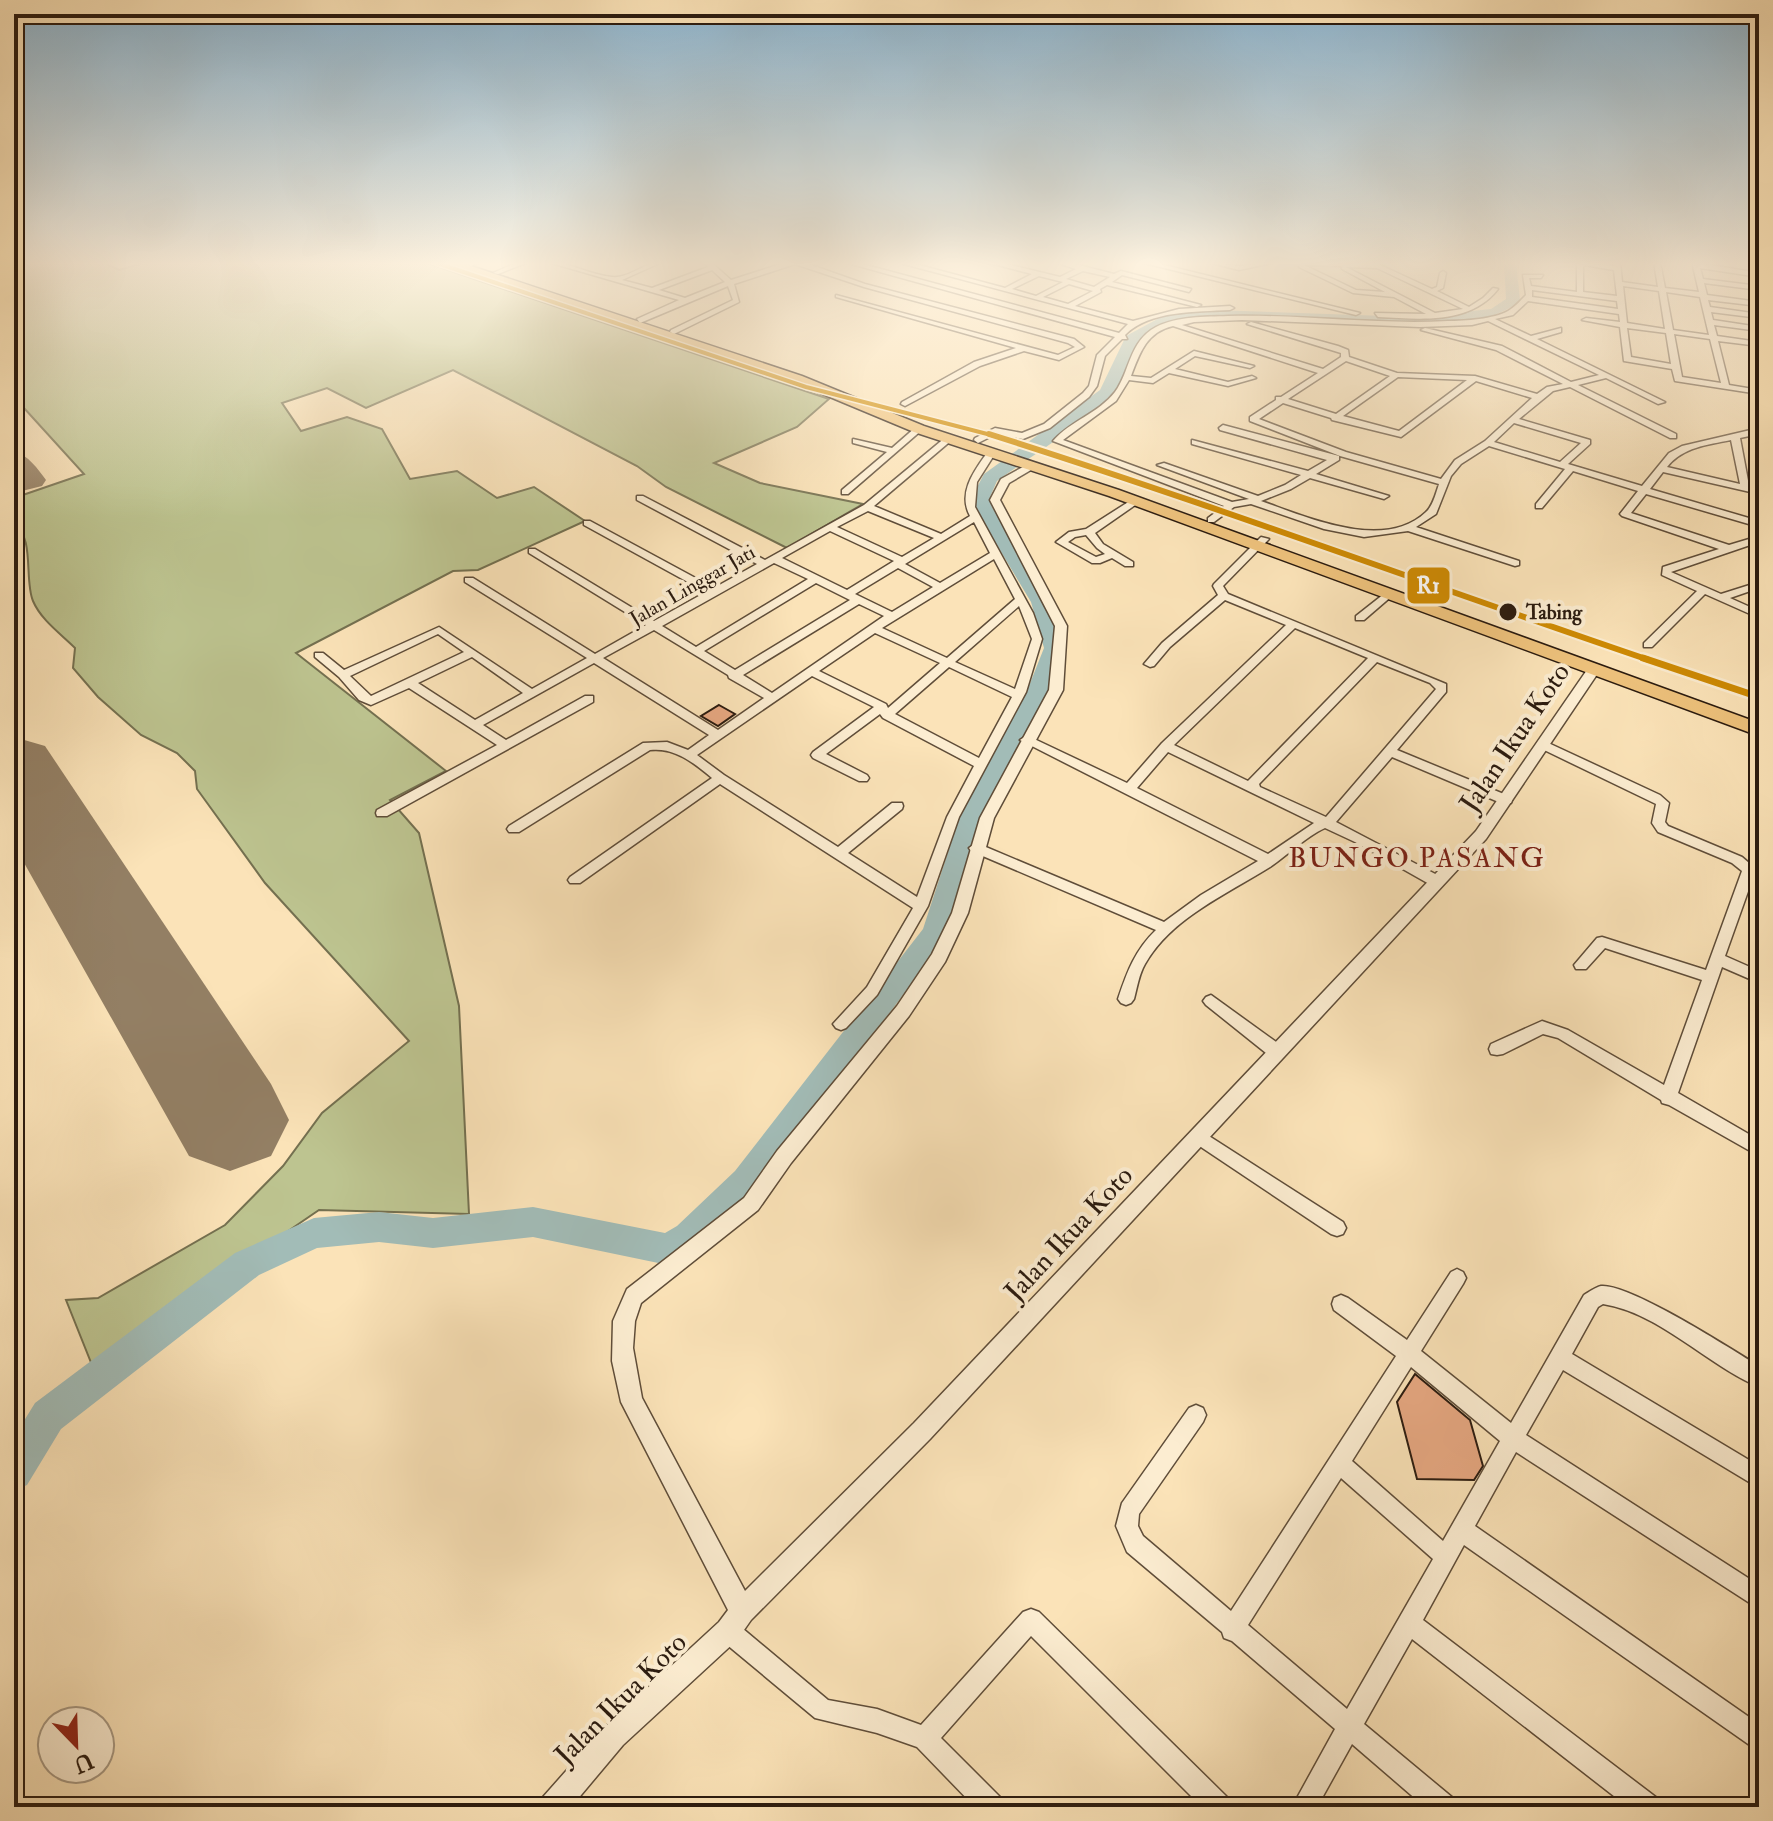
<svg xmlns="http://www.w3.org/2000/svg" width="1773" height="1821" viewBox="0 0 1773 1821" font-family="'IM FELL Double Pica',serif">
<rect width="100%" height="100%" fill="#fbe3b8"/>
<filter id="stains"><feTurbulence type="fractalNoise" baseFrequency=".0025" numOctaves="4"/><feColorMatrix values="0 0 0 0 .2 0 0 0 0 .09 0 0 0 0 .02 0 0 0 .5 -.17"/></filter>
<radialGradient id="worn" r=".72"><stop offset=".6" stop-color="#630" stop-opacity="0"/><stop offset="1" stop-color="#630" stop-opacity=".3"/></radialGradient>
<path fill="#bdc490" stroke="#747050" stroke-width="2" d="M14 262H103L119 270 146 262H424L829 399 797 427 714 463 760 483 863 504 787 548 666 487 637 466 453 370 366 408 327 388 282 403 301 431 347 417 382 429 410 479 457 471 497 498 534 487 585 521 478 570 453 571 296 653 446 771 390 800 419 833 459 1006 469 1214 319 1210 92 1365 66 1300 98 1298 225 1225 283 1166 322 1113 409 1041 265 883 197 789 195 771 177 753 141 735 98 697 73 668 75 648C61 634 41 620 33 601 24 580 35 538 14 523V498L84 474 14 397Z"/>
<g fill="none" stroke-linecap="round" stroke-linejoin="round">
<path fill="#a2bcb7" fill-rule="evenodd" d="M1504 262H1516L1520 300C1469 352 1250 303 1173 322 1122 335 1136 370 1109 397 1077 429 1034 454 997 481L990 497 992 507 1051 602 1064 648 1049 691 987 806 944 940 757 1191 701 1248 668 1265 533 1237 433 1248 379 1242 317 1248 259 1275 61 1429 27 1485 14 1491V1437L35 1403 235 1253 314 1218 379 1212 433 1218 533 1207 665 1233 677 1226 735 1171 923 929 963 806 1027 691 1044 648 1031 602 974 507 972 497 984 474 1100 390 1126 336 1163 316 1213 310 1414 317 1491 309 1506 299Z"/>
<path fill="#937f64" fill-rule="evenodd" d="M14 451C28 455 38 469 46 480L42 486 14 493Z"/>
<path fill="#937f64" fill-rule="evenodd" d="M14 737 45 746 271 1084 289 1120 271 1156 230 1171 189 1156 14 845Z"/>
</g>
<g fill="#e7a882" stroke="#2b1b0f" stroke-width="2">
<path d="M719 705 735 714 718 726 701 716Z"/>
<path d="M1415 1374 1470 1420 1483 1466 1474 1480 1417 1479 1397 1402Z"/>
</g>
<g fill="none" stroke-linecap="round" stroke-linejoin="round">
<defs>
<g id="minor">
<path d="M470 262H481L471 266 468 264Z"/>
<path d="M518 262H528L498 274 493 273Z"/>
<path d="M548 262C570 262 590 275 612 277 628 279 645 262 662 262L622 280 652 288 708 267 704 262H711L731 280 787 262H803L865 284 1074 339 1084 347 1059 360 1024 351 980 366 905 406 901 404 902 402 974 362 1016 348 836 297V295L1058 355 1075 347 1068 343 864 287 795 264 734 284 739 302 674 334 670 332 671 330 733 300 728 286 640 323 637 319 679 300ZM712 270 725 282 685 298 659 290Z"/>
<path d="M844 262H855L1119 333 1128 324 904 264 908 262 1005 288 1032 274 986 262H998L1060 277 1076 269 1055 262H1067L1114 274 1121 271 1191 289 1189 292 1122 275 1112 282 1201 305 1197 307 1107 285 1100 289 1101 292 1075 306 1133 321 1179 309 1230 306 1234 308 1230 310C1196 312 1150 310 1125 335L1127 339H1122L1105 356 1097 386 1089 397 1050 428 1023 439 996 434 978 443 974 440 975 438 995 428 1022 433 1044 424 1083 393 1089 386 1097 355 1115 337ZM1083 271 1110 277 1094 287 1066 279ZM1039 276 1063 282 1036 296 1012 289ZM1069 284 1093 291 1068 304 1043 297Z"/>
<path d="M1140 262H1152L1360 313 1356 315Z"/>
<path d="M1208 262 1239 266 1276 262 1239 270Z"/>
<path d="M1283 262 1378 264 1432 289 1437 287 1440 273 1443 271 1446 273 1443 288 1437 291 1469 307 1483 298 1493 288 1498 289C1470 325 1421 319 1378 317L1375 313 1426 314 1394 297 1353 293 1299 267V265ZM1304 265 1342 266V269L1385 292 1356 290ZM1346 267 1377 268 1463 309 1435 313Z"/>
<path d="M1570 262 1614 266V262H1620L1622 282 1658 287 1654 262H1660L1665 288 1699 292 1692 262 1759 273V277L1700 268 1703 279 1759 286V290L1704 283 1707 295 1759 302V306L1708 300 1710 307 1759 314V318L1711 312 1713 320 1759 327V331L1714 325 1717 336 1759 342V346L1718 341 1729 385 1759 390V394L1675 381 1672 369 1624 361 1620 327 1582 320 1586 318 1620 322 1619 314 1528 301 1513 315 1495 319 1531 336 1561 328V332L1537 339 1665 402 1658 404 1606 378 1578 385 1676 434V438H1670L1570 387 1553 391 1519 419 1590 440V444L1568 464 1642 486 1669 453 1682 446 1759 428V434L1740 438 1749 486 1759 488V494L1663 472 1650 489 1759 521V527L1646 494 1631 513 1729 545 1759 536V542L1671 572 1721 594 1759 582V588L1730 598 1759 611V618L1705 594 1652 647H1644V643L1697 591 1662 575 1663 567 1719 549 1622 516 1620 514 1638 491 1573 471 1542 508H1536V504L1565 469 1489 446 1461 464 1451 476 1436 514 1416 527 1519 561V565L1515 566 1408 531 1364 537 1324 529 1251 504 1234 507 1214 522H1208V518L1224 506 1053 441C1070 421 1099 413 1115 392 1130 372 1129 341 1156 327 1177 316 1205 317 1228 316 1301 314 1375 325 1448 321 1465 321 1494 319 1508 311 1515 307 1521 300 1526 295L1523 275H1543L1541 278H1529L1531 286 1577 292V264ZM1583 265 1614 270 1617 296 1583 292ZM1623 286 1659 291 1665 329 1627 323ZM1532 290 1617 301 1618 309 1532 297ZM1666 292 1700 297 1709 335 1673 330ZM1242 320 1420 327 1472 325 1488 321 1599 375 1571 382 1502 346 1425 328 1421 330 1496 350 1563 384 1547 387 1537 394 1475 376 1397 373 1349 357 1348 350 1338 346 1251 322 1247 324 1341 353V357L1323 369 1182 325 1194 322ZM1173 326 1318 373 1281 397H1276V400L1250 417V421L1340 456 1439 484C1436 493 1433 506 1426 512 1384 552 1307 517 1261 501L1291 489 1310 478 1384 499 1389 496 1316 474 1339 460V456L1223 425 1219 428 1220 430 1327 460 1308 471 1192 440V444L1301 475 1285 485 1258 496 1164 463 1157 465 1249 499 1232 502 1063 440 1116 401 1129 380 1153 383 1169 373 1228 386 1256 378 1252 376 1228 382 1175 369 1195 356 1250 368 1254 366 1194 351 1151 378 1131 376C1140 352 1147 332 1173 326ZM1627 328 1666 333 1671 364 1631 357ZM1674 334 1710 339 1721 383 1682 377ZM1346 361 1390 376 1336 414 1288 399ZM1398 377 1467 380 1399 431 1343 416ZM1476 381 1532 398 1485 441 1455 460 1441 479 1346 452 1259 419 1283 403 1331 418 1332 420 1401 437ZM1514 423 1581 443 1560 462 1494 442ZM1731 440 1740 484 1667 467C1683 447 1707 445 1731 440Z"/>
<path d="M916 427 923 429 848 494H842V490L887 452 853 443V439L892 448Z"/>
<path d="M946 437 953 439 874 506 941 534 970 516C957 492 975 470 989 450H995L996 452 977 482 975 507 1033 613 1042 639 1026 692 959 817 928 906 877 995 846 1028 841 1030 836 1028 833 1024 867 987 913 908 720 784 580 883H570L568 880 570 877 712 778C694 763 675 747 650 750L519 832H509L507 829 509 826 643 743 667 742 688 750 709 735 594 663 483 725 506 740 585 696H593V702L387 816H377L376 813 377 810 497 745 409 688 371 705 359 700 339 677 315 657V653H323L344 670 439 627 532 689 587 658 465 582V578H473L595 654 646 625 529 553V549H535L654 621 706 592 584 525V521H590L714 588 757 564 637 500V496H643L765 560 864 505ZM868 511 934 538 902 557 837 527ZM974 522 990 553 940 583 905 564ZM830 531 894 561 847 590 782 558ZM994 559 1015 599 947 658 882 628ZM774 563 808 579 696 647 662 626ZM898 568 933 587 892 612 855 594ZM816 583 850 600 735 670 704 651ZM859 604 884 616 772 693 743 675ZM1019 606 1032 639 1015 689 955 662ZM654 630 728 675 729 678 764 698 718 730 603 658ZM875 633 940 663 888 708 886 704 819 671ZM438 634 464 652 371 696 350 676ZM472 657 523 693 475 720 418 683ZM949 667 1012 697 979 758 895 714ZM812 676 874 707 813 752 811 755 813 758 859 781H867L869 778 867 775 826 754 880 714 883 718 974 766 947 817 917 897 848 853 902 809 903 806 902 803H892L838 847 724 775 697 755Z"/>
<path d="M1133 499 1141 501 1095 533 1103 544 1133 562V566H1125L1112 558 1100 563H1092L1056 542 1069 532 1086 529ZM1086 535 1097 548 1105 554 1096 557 1068 542 1075 537Z"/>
<path d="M1261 537 1269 539 1223 586 1228 594 1446 684V692L1397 750 1511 797 1512 800 1511 803H1501L1392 757 1336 822 1441 877 1443 881 1441 885H1431L1355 842 1325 828C1305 837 1288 855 1270 867 1227 894 1171 918 1145 964 1139 974 1137 988 1134 999L1131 1003 1126 1005 1121 1003 1118 999C1127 972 1135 950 1156 930L971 851 969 848 976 843 981 845 1164 922 1201 895 1258 861 1020 740 1026 736 1030 737 1127 783 1162 743 1286 625 1225 600 1170 647 1154 666 1150 667 1144 664 1162 643 1218 595 1213 586 1214 584ZM1295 628 1368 658 1248 781 1174 745ZM1377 662 1430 683 1436 689 1326 817 1260 787 1259 784ZM1168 752 1314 823 1268 854 1137 788Z"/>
<path d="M1389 590 1394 593 1393 595 1364 620H1356V616Z"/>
<path d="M1544 741 1660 795 1669 803 1665 822 1668 826 1742 857 1756 869 1725 956 1759 971V983L1722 967 1678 1093 1759 1140V1156L1669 1105 1662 1103 1661 1100 1558 1038 1543 1034 1503 1054 1497 1055 1491 1054 1489 1049 1491 1044 1542 1021 1568 1030 1664 1085 1702 980 1605 948 1586 969H1576L1574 965 1597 938 1602 937 1706 970 1742 871 1732 863 1658 832 1652 823 1656 804 1540 748 1538 745 1540 742Z"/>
<path d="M1211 995 1283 1047 1285 1052 1283 1057 1277 1058 1271 1057 1206 1005 1203 1001 1206 997Z"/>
<path d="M1198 1129 1343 1222 1346 1228 1343 1234 1337 1236 1331 1234 1192 1141 1190 1136 1192 1131Z"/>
<path d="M1457 1269 1463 1272 1466 1278 1463 1284 1421 1351 1511 1423 1584 1295C1589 1292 1596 1287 1601 1286 1629 1283 1731 1349 1759 1366V1387C1707 1365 1660 1313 1603 1304L1598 1307 1572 1354 1759 1466V1488L1563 1370 1526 1435 1759 1585V1609L1516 1452 1475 1526 1759 1724V1750L1751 1746 1464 1545 1423 1620 1657 1798 1660 1807H1628L1412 1639 1364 1724 1453 1798 1456 1807H1425L1352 1744 1317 1807H1292L1335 1729 1232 1641 1224 1638 1222 1632 1127 1552 1116 1526 1122 1503 1189 1408 1196 1405 1203 1408 1206 1415 1203 1422 1139 1514 1138 1526 1143 1536 1231 1611 1396 1356 1334 1310 1332 1304 1334 1298 1341 1295 1348 1298 1407 1340 1451 1272ZM1411 1367 1500 1441 1443 1541 1352 1461ZM1341 1478 1433 1559 1347 1709 1248 1625Z"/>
<path d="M1031 1609 1039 1612 1228 1798 1231 1807H1202L1031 1636 941 1738 1001 1798 1004 1807H975L917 1747 877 1733 815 1718 720 1639 717 1631 720 1623 728 1620 736 1623 828 1700 877 1709 921 1725 1023 1612Z"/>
</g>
<path id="tertiary" d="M1032 462 1037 465 1036 467 1009 483 1000 500 1067 626 1063 690 994 818 968 913 945 962 909 1016 791 1163 758 1210 641 1303 635 1321 633 1348 642 1398 745 1591 914 1423 1476 831 1589 667H1599L1600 670 1486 839 930 1439 751 1620 737 1640 623 1745 571 1807H539L543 1797 605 1727 719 1622 728 1610 621 1402 612 1361 613 1321 627 1289 744 1198 777 1151 897 1006 932 954 952 913 980 818 1049 690 1055 626 990 500 1001 479Z"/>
<path id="trunk" d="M443 262H459L802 376 924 426 1119 490 1759 723V736L1109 496 914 432 794 382Z"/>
</defs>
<use href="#minor" stroke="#5f4d39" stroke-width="3"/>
<use href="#tertiary" stroke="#5f4d39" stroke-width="3"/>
<use href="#trunk" stroke="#2b1b0f" stroke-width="3"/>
<use href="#minor" fill="#fcedd1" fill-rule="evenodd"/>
<use href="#tertiary" fill="#fcedd1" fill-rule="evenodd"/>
<use href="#trunk" fill="#eec27c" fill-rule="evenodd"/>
<defs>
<path id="rail-1-far2" d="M434 262 806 387 995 436"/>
<path id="rail-1-far1" d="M989 434C1211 504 1428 585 1649 660"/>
<path id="rail-1" d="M1643 658 1759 697"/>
</defs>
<use href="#rail-1-far2" stroke="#fcedd1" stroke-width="7"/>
<use href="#rail-1-far1" stroke="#fcedd1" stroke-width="10"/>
<use href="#rail-1" stroke="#fcedd1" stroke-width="12"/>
<use href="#rail-1-far2" stroke="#ce8a03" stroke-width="4"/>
<use href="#rail-1-far1" stroke="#ce8a03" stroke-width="6"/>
<use href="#rail-1" stroke="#ce8a03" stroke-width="7"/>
</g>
<linearGradient id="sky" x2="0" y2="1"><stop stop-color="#8cb7d4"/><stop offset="0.51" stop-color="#fdf2df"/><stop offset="1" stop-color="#fdf2df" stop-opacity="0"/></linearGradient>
<rect width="1773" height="517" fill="url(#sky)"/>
<circle fill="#2b1b0f" stroke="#fcedd1" stroke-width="3" cx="1508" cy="612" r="10"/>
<g text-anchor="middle" stroke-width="8" stroke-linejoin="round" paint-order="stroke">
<g font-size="20" fill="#2b1b0f" stroke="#fcedd1">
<text transform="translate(692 585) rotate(-30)" y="7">Jalan Linggar Jati</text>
</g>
<g font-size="20" font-weight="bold" fill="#2b1b0f" stroke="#fcedd1" text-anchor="start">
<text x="1526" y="619">Tabing</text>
</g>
<g font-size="28" fill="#2b1b0f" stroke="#fcedd1">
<text transform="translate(1514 737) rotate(-56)" y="10">Jalan Ikua Koto</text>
<text transform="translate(1068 1233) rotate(-47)" y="10">Jalan Ikua Koto</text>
<text transform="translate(620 1698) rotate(-45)" y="10">Jalan Ikua Koto</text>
</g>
<g font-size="28" letter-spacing="2" fill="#7a1f14" stroke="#fcedd1">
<text x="1417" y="867">BUNGO PASANG</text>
</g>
</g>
<rect stroke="#fcedd1" stroke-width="3" x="1406" y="566" width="45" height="39" rx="8" fill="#ce8a03"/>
<g font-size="22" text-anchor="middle" font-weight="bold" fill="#fff">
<text x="1428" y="593">R1</text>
</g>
<rect width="1773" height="1821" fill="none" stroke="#fbe3b8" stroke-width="48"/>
<rect x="16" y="16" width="1741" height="1789" fill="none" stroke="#2b1b0f" stroke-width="4"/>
<rect x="24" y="24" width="1725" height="1773" fill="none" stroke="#2b1b0f" stroke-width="2"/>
<g transform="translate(76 1745) rotate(157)"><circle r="38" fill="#fcedd1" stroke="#a89983" stroke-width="2"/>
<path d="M0-6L14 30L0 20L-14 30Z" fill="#8f2418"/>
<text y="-12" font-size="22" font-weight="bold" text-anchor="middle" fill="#2b1b0f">U</text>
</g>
<rect width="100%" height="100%" filter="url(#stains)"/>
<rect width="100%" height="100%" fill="url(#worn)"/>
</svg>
